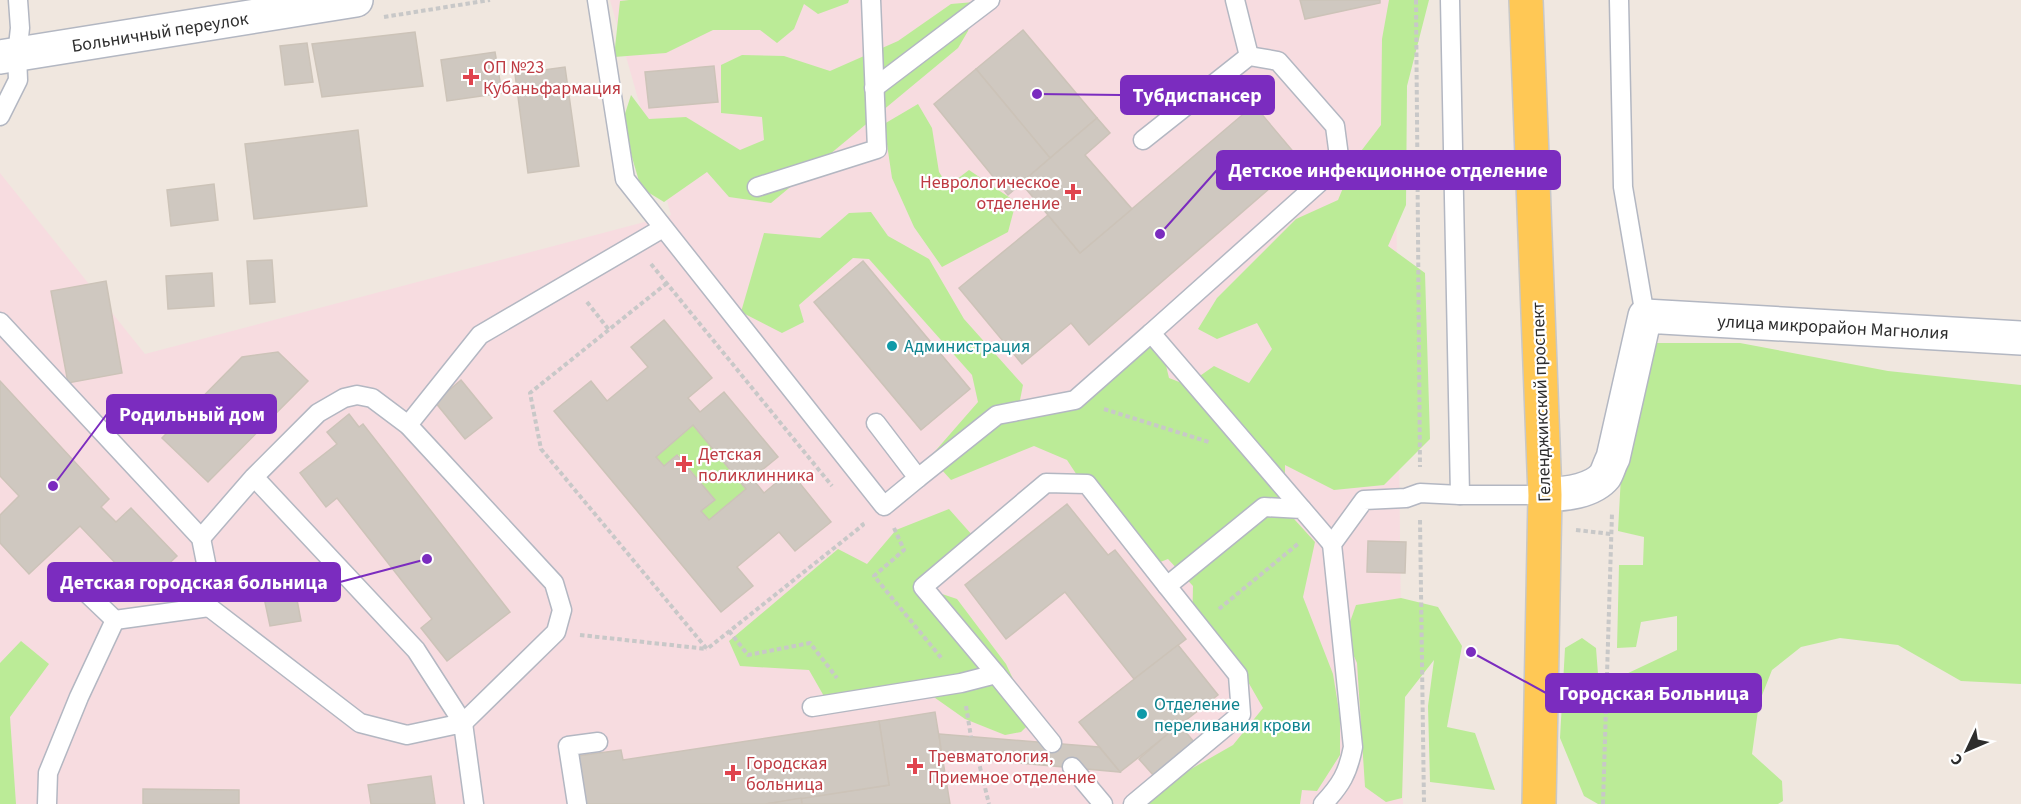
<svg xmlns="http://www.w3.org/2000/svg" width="2021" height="804" viewBox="0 0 2021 804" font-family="'Source Sans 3',sans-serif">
<rect width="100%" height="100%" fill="#f0e7df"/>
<path fill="#f7dce0" d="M610 0H1394L1403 804H0V173L145 354 671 215Z"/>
<g fill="#bbeb97">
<path d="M629 0H849L848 3 818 14 804 4 794 29 777 43 760 30H713L666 53 614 57 620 1Z"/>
<path d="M1389 0H1429L1407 86 1406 205 1388 246 1425 273 1430 439 1384 485 1334 490 1285 465V509L1315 542 1303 597 1333 674 1340 717V755L1317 791 1302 790 1300 804H1139L1191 769 1233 745 1263 708 1243 673 1192 631 1193 586 1168 559 1145 568 1122 545 1130 526 1100 510 1067 460 1034 446 951 480 930 457 978 402 972 375 869 259 853 258 799 305 804 322 782 333 741 312 764 233 820 238 849 213 871 212 888 236 929 259 964 319 1023 385 1017 415 1056 408 1155 342 1164 357 1169 378 1187 385 1214 366 1249 383 1272 349 1257 323 1217 339 1198 329 1217 298 1296 219 1338 200 1355 159 1381 125 1382 39Z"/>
<path d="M974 2 968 31 958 48 771 203 729 197 707 172 664 202 641 188 622 123 631 95 649 119 686 117 740 150 764 140 762 117 721 113V65L742 55 784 56 830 71 898 41 951 4Z"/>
<path d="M918 104 932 128 939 172 948 186 969 170 1016 202 1008 232 942 267 914 227 892 178 884 124Z"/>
<path d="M1646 343H1740L1888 371 2021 385V684L1961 681 1898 645 1840 638 1801 647 1772 670 1759 703 1752 754 1782 781 1783 801 1778 804H1598L1584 796 1560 738 1565 648 1582 638 1596 648 1598 674 1624 675 1677 650V616L1641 622 1636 647 1617 648 1619 565H1643L1644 537 1618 531 1621 476Z"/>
<path d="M693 425 746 489 709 520 701 511 714 499 678 455 664 466 656 457Z"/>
<path d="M949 509 973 536 930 590 957 599 1006 664 1023 700 1030 723 1021 732 1005 735 965 719 921 688 829 705 809 670 740 666 729 641 838 549 867 564 896 530Z"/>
<path d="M1401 598 1438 607 1462 646 1447 727 1475 733 1495 790 1430 782 1428 706 1434 660 1405 697 1402 798 1386 802 1365 787 1357 663 1345 636 1356 605Z"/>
<path d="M21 641 49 664 10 717 16 804H0V663Z"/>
</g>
<g fill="#cfc8c0" stroke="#ccc3b8" stroke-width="1.5" fill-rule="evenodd">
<path d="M1300 0H1380V3L1305 19Z"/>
<path d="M1023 30 1097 118 1050 158 976 69Z"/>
<path d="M415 32 423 86 322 97 312 44Z"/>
<path d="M307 43 313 82 285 85 280 46Z"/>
<path d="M495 52 502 93 447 101 441 60Z"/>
<path d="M714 66 718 102 649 108 645 72Z"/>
<path d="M565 67 579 166 528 173 515 74Z"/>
<path d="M976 69 1050 158 1008 195 934 104Z"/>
<path d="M1254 105 1301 161 1089 345 1071 323 1022 364 959 288 1048 215 1080 253Z"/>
<path d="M1097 118 1110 133 1085 155 1132 209 1080 253 1021 183Z"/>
<path d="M358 130 367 206 254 219 245 144Z"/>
<path d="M214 184 218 220 171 226 167 190Z"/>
<path d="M272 260 275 302 250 304 247 261Z"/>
<path d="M863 261 970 389 921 430 814 302Z"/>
<path d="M212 273 214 306 168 309 166 276Z"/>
<path d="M106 281 122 373 68 383 51 291Z"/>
<path d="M664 320 712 378 688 398 700 412 724 392 778 457 752 478 764 493 790 471 831 522 795 551 779 532 737 567 753 586 721 612 554 411 591 381 607 401 648 367 631 347ZM693 425 746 489 709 520 701 511 715 500 677 455 664 466 656 457Z"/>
<path d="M278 352 308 381 208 482 162 438 242 357Z"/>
<path d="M461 380 492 418 465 439 435 402Z"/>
<path d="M0 381 109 499 101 507 116 522 131 508 177 556 141 590 80 526 29 574 0 543V515L19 496 0 476Z"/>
<path d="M349 414 359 427 363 424 510 612 447 661 421 628 432 619 337 498 326 507 300 473 337 444 327 432Z"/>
<path d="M1067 504 1108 555 1115 550 1186 639 1134 679 1065 592 1006 639 965 585Z"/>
<path d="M1368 541 1406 542 1405 573 1367 572Z"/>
<path d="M291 568 301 621 270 626 259 574Z"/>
<path d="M1178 645 1218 695 1120 772 1079 722Z"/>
<path d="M935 712 950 804H802L801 798 889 785 879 721Z"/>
<path d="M879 721 889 785 766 804H584L577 756 621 750 623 760Z"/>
<path d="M1179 724 1194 742 1154 776 1139 759Z"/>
<path d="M939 734 1099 747 1120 772 942 756Z"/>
<path d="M431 776 435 804H371L368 785Z"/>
<path d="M143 789 239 790V804H143Z"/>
<path d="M801 798 802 804H766Z"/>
</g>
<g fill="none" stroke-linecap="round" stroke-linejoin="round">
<defs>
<g id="service">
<path d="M597 0 625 179 884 506 918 478 876 423"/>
<path d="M1235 0 1249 56"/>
<path d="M1450 0 1460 495"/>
<path d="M1619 0 1623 187 1645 316"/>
<path d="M874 88 990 0"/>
<path d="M0 116 18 80 17 55 20 28 18 0"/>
<path d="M1143 140 1249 56 1278 61 1335 126 1340 164 1151 333 1302 509"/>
<path d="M757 187 877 149 871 0"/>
<path d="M0 322 201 538 208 573 206 588 209 607 360 723 407 735 463 723 474 804"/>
<path d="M408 425 480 335 663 228"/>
<path d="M918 478 997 415 1075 400 1151 333"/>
<path d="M201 538 254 477 318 413 344 398 357 395 372 398 408 425 554 583 562 610 556 632 463 723 416 650 254 477"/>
<path d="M71 578 115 620 209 607"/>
<path d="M996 674 923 587 1046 483 1087 484 1167 586"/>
<path d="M812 707 961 683 996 674 1052 743"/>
<path d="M1072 767 1103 804"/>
<path d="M47 804 48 773 79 697 115 620"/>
<path d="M577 804 568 746 598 742"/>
<path d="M1133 804 1241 714 1238 675 1167 586 1264 507 1302 509 1332 544"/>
<path d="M1323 804C1341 785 1348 773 1353 747L1332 544 1364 500 1406 498 1420 493 1460 495H1545"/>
</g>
<g id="minor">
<path d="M0 57 356 0"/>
<path d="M1545 495C1564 494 1592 492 1605 476 1608 471 1610 463 1613 458L1645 316 2021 338"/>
</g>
<path id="primary" d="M1526 0 1545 495 1539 804"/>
</defs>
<use href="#service" stroke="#b3b7c2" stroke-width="21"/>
<use href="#minor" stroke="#b3b7c2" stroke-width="36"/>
<use href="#primary" stroke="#c8c8c8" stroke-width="36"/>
<g stroke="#c8c8c8" stroke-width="4" stroke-dasharray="4.5 3" stroke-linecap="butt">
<path d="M1416 0 1420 467"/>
<path d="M384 17 490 0"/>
<path d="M651 264 832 486"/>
<path d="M667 283 530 393 541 449 707 649 863 525 861 522"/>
<path d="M587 302 609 330"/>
<path d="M1104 409 1209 442"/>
<path d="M1420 520 1424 804"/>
<path d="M894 528 904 550 874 576 943 660"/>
<path d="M1576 530 1611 534"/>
<path d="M1219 609 1299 543"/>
<path d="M729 631 748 655 810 643 837 678"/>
<path d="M580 635 707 649"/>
<path d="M966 706 971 737"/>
<path d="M978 759 989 804"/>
<path d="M1603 804 1612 513"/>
</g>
<use href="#service" stroke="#fff" stroke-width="18"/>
<use href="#minor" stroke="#fff" stroke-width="33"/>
<use href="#primary" stroke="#ffc855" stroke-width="33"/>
</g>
<g fill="#e0444e" stroke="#fff" stroke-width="2">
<path d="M468 68h6v6h6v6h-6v6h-6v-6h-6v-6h6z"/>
<path d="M1070 183h6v6h6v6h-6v6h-6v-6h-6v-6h6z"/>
<path d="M681 455h6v6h6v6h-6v6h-6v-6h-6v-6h6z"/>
<path d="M912 757h6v6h6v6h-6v6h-6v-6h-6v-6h6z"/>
<path d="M730 764h6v6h6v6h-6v6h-6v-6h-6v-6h6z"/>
</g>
<g fill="#0f9aa8" stroke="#fff" stroke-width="2">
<circle cx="892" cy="346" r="6"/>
<circle cx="1142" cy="714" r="6"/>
</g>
<g text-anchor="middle" stroke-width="4.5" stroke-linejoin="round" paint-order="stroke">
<g font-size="18" fill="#2d2d2d" stroke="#fff">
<text transform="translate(160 32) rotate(-9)" y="6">Больничный переулок</text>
<text transform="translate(1833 327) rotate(3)" y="6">улица микрорайон Магнолия</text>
<text transform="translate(1541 402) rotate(-92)" y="6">Геленджикский проспект</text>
</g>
<g font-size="18" fill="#be3a42" stroke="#fff" text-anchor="start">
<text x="483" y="73">ОП №23<tspan x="483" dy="21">Кубаньфармация</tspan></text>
<text x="1060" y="188" text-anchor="end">Неврологическое<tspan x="1060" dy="21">отделение</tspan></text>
<text x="698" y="460">Детская<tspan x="698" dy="21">поликлинника</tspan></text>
<text x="928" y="762">Тревматология,<tspan x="928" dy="21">Приемное отделение</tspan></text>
<text x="746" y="769">Городская<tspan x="746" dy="21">больница</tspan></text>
</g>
<g font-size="18" fill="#0d838f" stroke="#fff" text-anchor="start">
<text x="904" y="352">Администрация</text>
<text x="1154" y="710">Отделение<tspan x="1154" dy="21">переливания крови</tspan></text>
</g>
</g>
<path fill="none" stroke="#7b2cbf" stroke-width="2" d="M1037 94L1121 95M1160 234L1217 170M53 486L107 414M427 559L340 582M1471 652L1546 693"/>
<g fill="#7b2cbf" stroke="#fff" stroke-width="2">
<circle cx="1037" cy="94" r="6"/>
<circle cx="1160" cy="234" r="6"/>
<circle cx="53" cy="486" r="6"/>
<circle cx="427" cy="559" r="6"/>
<circle cx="1471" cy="652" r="6"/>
</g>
<g fill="#7b2cbf" stroke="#7b2cbf" stroke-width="2">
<rect x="1121" y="76" width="153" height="38" rx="6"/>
<rect x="1217" y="151" width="343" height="38" rx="6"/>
<rect x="107" y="395" width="169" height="38" rx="6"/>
<rect x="48" y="563" width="292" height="38" rx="6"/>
<rect x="1546" y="674" width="215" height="38" rx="6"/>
</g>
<g font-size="20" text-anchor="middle" font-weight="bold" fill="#fff">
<text x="1197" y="102">Тубдиспансер</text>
<text x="1388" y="177">Детское инфекционное отделение</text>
<text x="192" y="421">Родильный дом</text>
<text x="194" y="589">Детская городская больница</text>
<text x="1654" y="700">Городская Больница</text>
</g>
<g transform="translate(1967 750) rotate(226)" stroke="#ffffff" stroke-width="4.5" paint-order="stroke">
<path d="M0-4.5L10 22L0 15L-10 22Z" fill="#2d2d2d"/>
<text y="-9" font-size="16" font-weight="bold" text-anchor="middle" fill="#2d2d2d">С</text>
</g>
</svg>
